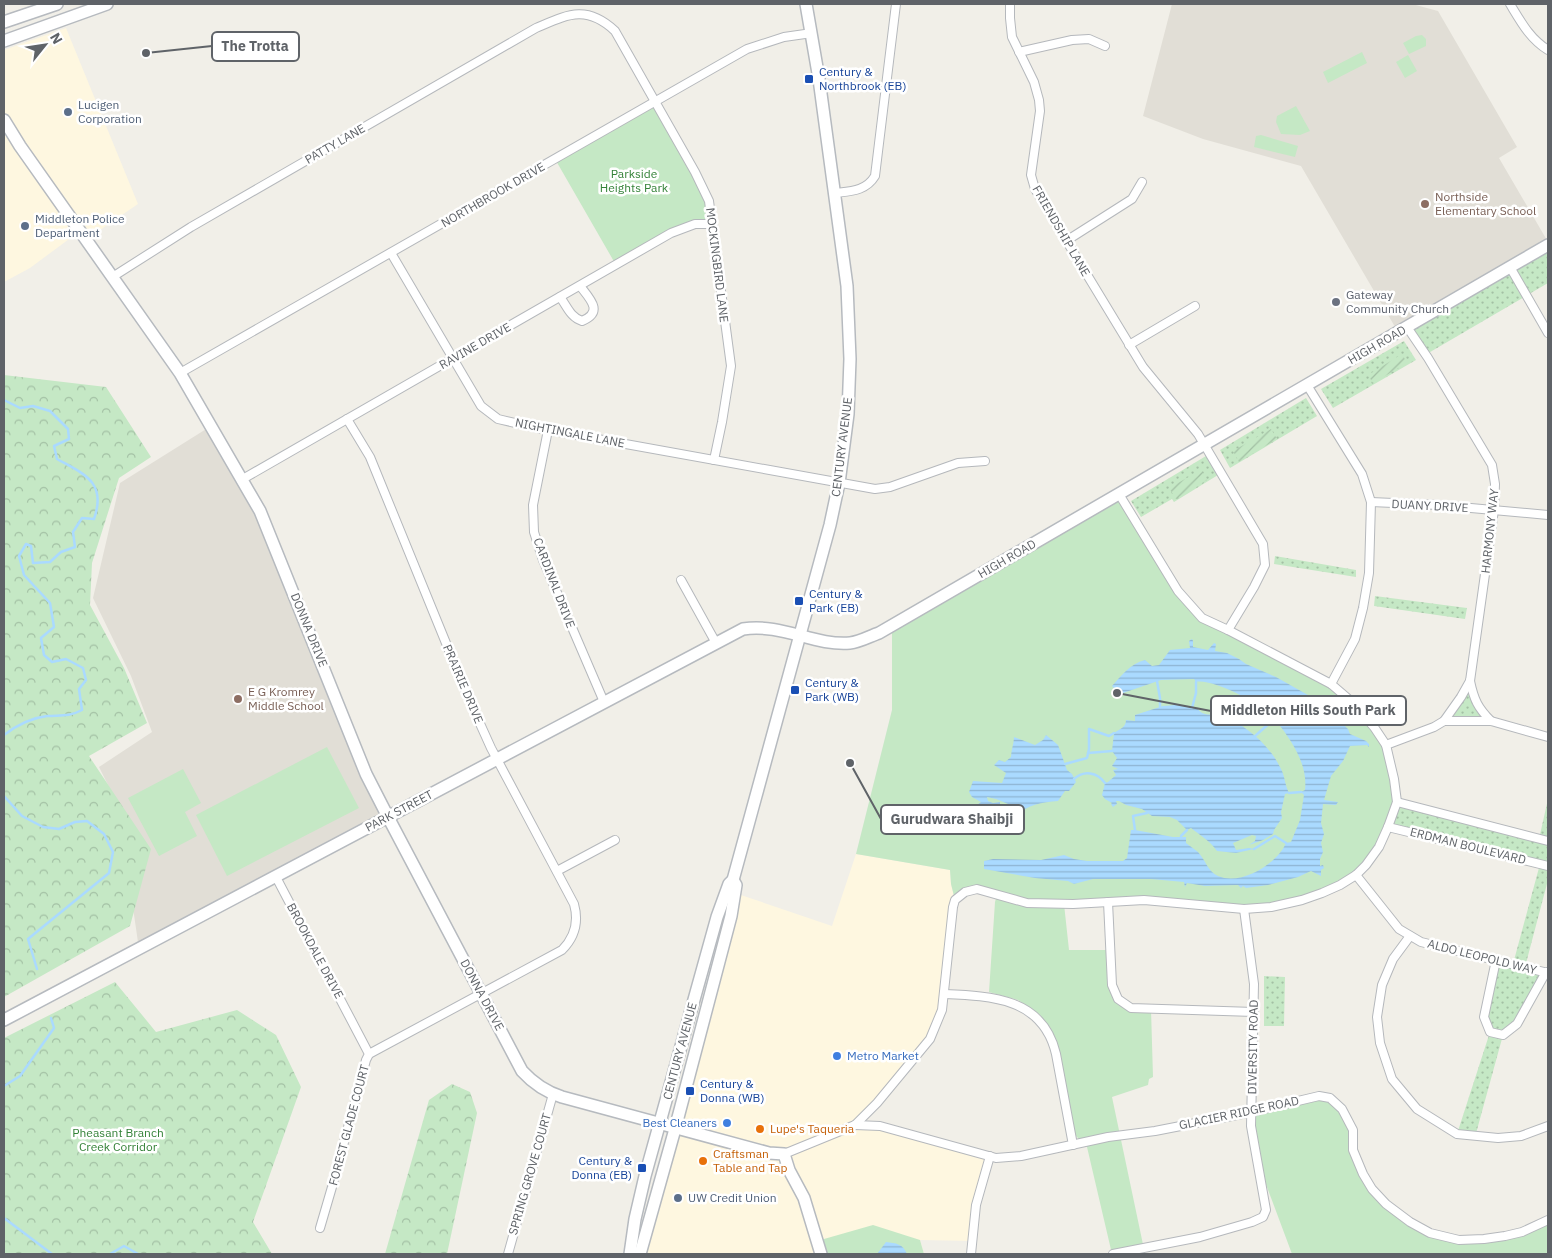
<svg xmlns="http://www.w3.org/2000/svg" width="1552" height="1258" viewBox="0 0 1552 1258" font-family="'IBM Plex Sans',sans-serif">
<defs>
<pattern id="grass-dots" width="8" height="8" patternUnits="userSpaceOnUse" patternTransform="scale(1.25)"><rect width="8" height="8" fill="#c5e8c5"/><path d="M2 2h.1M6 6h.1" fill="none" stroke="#a3c0a4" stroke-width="1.8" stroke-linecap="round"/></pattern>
<pattern id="forest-crowns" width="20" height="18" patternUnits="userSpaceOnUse" patternTransform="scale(1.25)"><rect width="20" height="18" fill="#c5e8c5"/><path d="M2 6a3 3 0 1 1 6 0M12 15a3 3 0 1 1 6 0" fill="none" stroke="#a3c0a4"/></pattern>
<pattern id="garden-furrows" width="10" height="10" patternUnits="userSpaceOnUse" patternTransform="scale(1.25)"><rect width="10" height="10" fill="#c5e8c5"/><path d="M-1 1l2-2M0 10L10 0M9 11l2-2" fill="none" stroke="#a3c0a4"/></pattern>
<pattern id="water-rules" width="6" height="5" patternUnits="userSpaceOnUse" patternTransform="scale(1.25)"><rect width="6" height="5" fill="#aadaff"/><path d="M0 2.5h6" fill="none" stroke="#8eb4d2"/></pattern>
</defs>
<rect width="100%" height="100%" fill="#f1efe8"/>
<g fill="#fef7e0">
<path d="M66 28 138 204 87 239 80 231 30 268 4 282V50Z"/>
<path d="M856 854 950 870 951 884 955 900 942 1010 935 1029 855 1124H866L990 1156 972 1241 920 1240 924 1254H640L735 893 832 926Z"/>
</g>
<g fill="#e1ded6">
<path d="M1172 4H1412L1438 11 1517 147 1499 158 1548 242 1398 332 1301 166 1203 139 1143 116Z"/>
<path d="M211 426 241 480 388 817 139 949 118 805 99 767 152 732 131 676 93 598 120 483Z"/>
</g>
<g fill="url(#grass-dots)">
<path d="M1548 245V283L1425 355 1407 327Z"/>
<path d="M1404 341 1416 360 1333 408 1321 389Z"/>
<path d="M1306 398 1317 416 1230 468 1220 450Z"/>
<path d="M1206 456 1218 475 1174 502 1172 499 1141 517 1131 501Z"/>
<path d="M1275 556 1356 570V577L1274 564Z"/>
<path d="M1375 596 1467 608 1465 619 1374 606Z"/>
<path d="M1470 681 1491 721H1444Z"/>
<path d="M1548 799V880L1525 967 1546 972 1517 1024 1503 1035 1475 1137 1457 1134 1490 1032 1484 1017 1496 960 1513 964 1540 864 1388 827 1397 802 1539 839Z"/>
<path d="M1264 976 1285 977 1284 1026H1264Z"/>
</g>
<g fill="url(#forest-crowns)">
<path d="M4 375 106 387 151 457 119 478 92 563 90 605 124 668 147 723 89 756 151 849 130 926 4 997Z"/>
<path d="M115 982 156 1032 237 1010 276 1035 301 1087 253 1222 272 1254H4V1038Z"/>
<path d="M452 1084 470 1092 477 1113 447 1254H385L429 1100Z"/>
</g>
<g fill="#c5e8c5">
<path d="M1422 35 1426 39V46L1409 54 1403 43 1416 36Z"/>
<path d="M1362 52 1367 63 1328 83 1323 72Z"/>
<path d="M1408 55 1417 71 1405 78 1396 62Z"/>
<path d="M654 102 708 197 713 224H695L616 265 555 159Z"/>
<path d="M1296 106 1310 131 1300 135 1281 134 1276 122 1277 116Z"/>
<path d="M1261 135 1298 146 1295 157 1254 147 1256 136Z"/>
<path d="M1119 494 1135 524 1202 618 1331 684 1386 745 1397 802 1388 827 1366 865 1340 885 1271 907 1144 900 1064 904 1069 950H1110L1118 999 1131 1008 1151 1009 1153 1077 1149 1079 1148 1085 1112 1097 1145 1254H1112L1087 1147 1075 1135 1057 1046 1050 1027 1039 1014 1018 1000 989 992 995 902 997 895 977 889 955 900 951 884 950 870 856 854 892 710V626Z"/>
<path d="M327 747 359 808 227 876 196 815Z"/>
<path d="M183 769 201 803 185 812 197 836 159 856 128 798Z"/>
<path d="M1330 1098 1347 1117 1353 1150 1372 1189 1410 1222 1459 1240 1505 1236 1548 1220V1254H1292L1258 1163 1252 1112Z"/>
<path d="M873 1225 920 1240 924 1254H821L817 1241Z"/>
</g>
<g fill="url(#garden-furrows)">
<path d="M1402 354 1407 363 1373 383 1368 375Z"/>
<path d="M1271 429 1277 439 1239 462 1233 451Z"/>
<path d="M1201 470 1207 480 1176 499 1169 488Z"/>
</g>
<g fill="url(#water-rules)">
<path d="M1192 639 1193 641V647L1208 650 1214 643 1216 644 1215 651 1227 653 1239 659 1246 664 1276 677 1315 699 1316 703 1319 701 1348 729 1350 734 1366 741 1369 744V747L1367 745 1350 746 1343 761 1331 776 1324 800 1338 802 1336 805 1323 804 1321 823 1324 834 1321 843 1323 852 1320 859V866L1323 865 1324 868 1321 870V876L1311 871 1298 877 1268 885 1246 888 1243 886 1241 888 1238 885 1205 886 1187 883 1185 887 1184 882 1151 879H1093L1074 884 1068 881 1035 878 984 869V861L993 859 1041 860 1064 855 1074 859 1087 861H1123L1127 858 1131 830H1135L1173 837H1186V843C1190 846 1194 849 1198 852 1205 859 1208 872 1218 876 1241 886 1277 864 1286 843L1291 842 1300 820 1304 795 1301 792 1305 790C1308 765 1292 741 1277 722L1272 721C1271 719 1270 716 1268 714 1259 702 1210 678 1196 682L1194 679 1161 680 1120 694 1112 686C1121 676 1130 664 1145 660L1152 666 1159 665 1170 650 1190 648 1189 641Z"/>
<path d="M1176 705 1198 709C1202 716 1212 715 1219 713 1246 726 1269 743 1282 771 1285 778 1285 785 1289 793L1285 794 1281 812 1282 818 1274 830 1273 834 1263 840 1249 845 1255 841 1256 836 1252 835 1233 843 1236 850 1249 848 1254 849 1236 853 1217 851C1211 842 1200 835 1191 828L1187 830 1177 820 1170 817 1152 816 1142 809 1126 805 1119 801H1116L1117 804 1113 807 1111 804 1112 803 1105 799 1102 795 1105 783 1108 782 1116 775 1113 770 1118 769 1112 766 1117 758 1112 751 1114 733C1120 729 1126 727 1126 720L1135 721V715L1163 706Z"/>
<path d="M1046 735 1058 745 1067 770 1072 774 1076 782 1069 791H1065L1058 801C1043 802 1026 805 1016 816L1011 810 1013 806 996 799 987 797 988 801 993 803 1000 802V812L995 807 984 812 977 805 981 802 972 797 969 792 973 781 1002 783 1006 773 994 765 999 760 1005 762 1011 757C1011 750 1014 744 1014 737L1035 745 1043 740Z"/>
<path d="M886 1242C896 1243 903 1244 907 1254H877Z"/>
</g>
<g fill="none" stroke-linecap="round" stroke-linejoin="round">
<g stroke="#aadaff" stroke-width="2.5">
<path d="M4 400 20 408 33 406 50 411 68 429 69 439 54 446 57 459C84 474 107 482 94 519L82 518 73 532 75 547 61 552 50 562 33 563 31 546 26 544 19 556 24 575 50 603 54 627 41 638 44 655 52 662 66 659 83 668 86 680 79 689 82 710C69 717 61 715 47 716 30 718 17 725 4 735"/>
<path d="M1157 681 1160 698V707"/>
<path d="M1192 708 1196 693V682"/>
<path d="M1255 736 1272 721"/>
<path d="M1088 753 1112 751"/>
<path d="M1065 764 1087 758 1089 749V729L1109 736 1114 733"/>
<path d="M1074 779C1084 770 1097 772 1105 783"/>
<path d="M1289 793 1301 792"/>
<path d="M4 796 22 816 43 827 59 829 75 822 87 821 104 834 113 852 109 873 28 939 37 969"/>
<path d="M1135 830 1133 816 1147 813"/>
<path d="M1181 836 1187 830"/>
<path d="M1254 849 1275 836 1286 843"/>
<path d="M4 1086 20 1076 54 1028 51 1018"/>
<path d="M4 1218 52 1254"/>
<path d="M110 1254 124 1246 138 1254"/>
</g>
<defs>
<g id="street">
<path d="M1010 4V18L1012 37 1034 82 1039 100 1040 111 1031 175 1035 189 1143 367 1198 434 1263 544 1265 565 1254 587 1228 630"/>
<path d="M1510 4C1521 22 1530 39 1548 50"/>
<path d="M1019 52 1072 40 1089 39 1105 46"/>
<path d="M835 193C851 191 866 191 875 176L896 4"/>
<path d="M1066 241 1132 199 1142 182"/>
<path d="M391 253 481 406 498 419 537 428 875 489 890 487 958 463 985 461"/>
<path d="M1510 267 1548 333"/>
<path d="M114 276 191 227 536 28C567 15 586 4 615 31L695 172 709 201 731 366 722 422 714 460"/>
<path d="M560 297C567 306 570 317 582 321 604 312 590 299 580 286"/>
<path d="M1407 327 1428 358 1492 465 1495 484 1494 510 1470 681 1461 697 1444 721"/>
<path d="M1129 345 1195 306"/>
<path d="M180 373 747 49 784 37 812 33"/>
<path d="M1307 385 1362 474 1371 502 1369 573 1363 608 1355 639 1331 684"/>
<path d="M347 419 370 457 468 697 491 748 574 904C579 922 575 937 562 950L369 1054"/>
<path d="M548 430 533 505 534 532 543 560 604 702"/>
<path d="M241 480 671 233 695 224H713"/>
<path d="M1371 502 1438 505 1548 515"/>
<path d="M681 580 716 643"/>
<path d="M1470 681C1474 700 1478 708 1491 721"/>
<path d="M1386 745 1434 727 1444 721H1491L1548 737"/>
<path d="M1397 802 1548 841"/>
<path d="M1388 827 1548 866"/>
<path d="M557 871 615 840"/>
<path d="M1356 875 1399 929 1421 942 1548 973"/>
<path d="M276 877 369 1054 366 1060 332 1187 320 1228"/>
<path d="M1108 902 1112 985 1118 999 1131 1008 1254 1012"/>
<path d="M1410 936 1393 959 1382 985 1377 1017 1380 1043 1392 1079 1417 1109 1457 1134 1498 1138 1521 1136 1548 1126"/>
<path d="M1496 960 1484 1017 1490 1032 1503 1035 1517 1024 1546 972"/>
<path d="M944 994C992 996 1043 998 1056 1054L1073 1145"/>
<path d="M855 1125 880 1126 996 1158 1021 1156 1108 1137 1155 1131 1252 1112 1319 1096 1330 1098 1342 1109 1353 1130V1150L1363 1174 1372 1189 1386 1204 1410 1222 1430 1233 1459 1240 1484 1239 1505 1236 1522 1232 1548 1220"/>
<path d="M784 1154 855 1125 877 1103 930 1039 942 1010 953 907 955 900 965 892 977 889 1027 903 1073 904 1144 900 1244 909 1271 907 1302 900 1322 893 1340 885 1356 875 1366 865 1379 847 1388 827 1397 802 1394 779 1386 745 1374 727 1352 702 1331 684 1228 630 1202 618 1178 591 1119 494"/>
<path d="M508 1254 553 1094"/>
<path d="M971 1254 976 1205 990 1156"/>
<path d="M1113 1254 1200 1237 1252 1222 1263 1217 1266 1210 1251 1126 1254 984 1244 909"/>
</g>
<g id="secondary">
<path d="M4 22 57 4"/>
<path d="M4 41 107 4"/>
<path d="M4 120 20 146 180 373 260 511 366 774 388 817 522 1071C533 1083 546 1092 562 1097L769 1153 784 1154 789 1170 804 1198 821 1254"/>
<path d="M4 1020 743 629C782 623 814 646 850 643 860 642 870 636 879 633L1548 245"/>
<path d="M630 1254 635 1219 645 1176 717 917 729 884 733 880 830 525 839 483 848 414 850 359 847 286 819 79 806 4"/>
<path d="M640 1254 675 1129 731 916 736 885 733 880"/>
</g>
</defs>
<use href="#street" stroke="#b5b8bc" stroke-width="10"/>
<use href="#secondary" stroke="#b6babf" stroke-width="14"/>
<use href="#street" stroke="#fff" stroke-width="8"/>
<use href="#secondary" stroke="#fff" stroke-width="11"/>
</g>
<g fill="#1a4fb4" stroke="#fff" stroke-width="2">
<rect x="804" y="74" width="10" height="10" rx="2.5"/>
<rect x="794" y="596" width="10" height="10" rx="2.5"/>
<rect x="790" y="685" width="10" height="10" rx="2.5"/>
<rect x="685" y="1086" width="10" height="10" rx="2.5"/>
<rect x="637" y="1163" width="10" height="10" rx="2.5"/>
</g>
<g fill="#5c6f8a" stroke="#fff" stroke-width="2">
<circle cx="68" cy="112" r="5"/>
<circle cx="25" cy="226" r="5"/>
<circle cx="678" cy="1198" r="5"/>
</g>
<g fill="#8d6e63" stroke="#fff" stroke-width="2">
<circle cx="1425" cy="204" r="5"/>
<circle cx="238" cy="699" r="5"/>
</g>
<circle fill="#6b7280" stroke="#fff" stroke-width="2" cx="1336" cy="302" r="5"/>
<g fill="#3f7fe0" stroke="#fff" stroke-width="2">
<circle cx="837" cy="1056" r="5"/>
<circle cx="727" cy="1123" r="5"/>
</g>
<g fill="#e8710a" stroke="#fff" stroke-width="2">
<circle cx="760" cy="1129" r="5"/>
<circle cx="703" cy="1161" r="5"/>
</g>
<g text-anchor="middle" stroke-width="5" stroke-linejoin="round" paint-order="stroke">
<g font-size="12" fill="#164399" stroke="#fff" text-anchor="start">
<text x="819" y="76">Century &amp;<tspan x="819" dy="14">Northbrook (EB)</tspan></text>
<text x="809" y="598">Century &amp;<tspan x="809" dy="14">Park (EB)</tspan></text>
<text x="805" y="687">Century &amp;<tspan x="805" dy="14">Park (WB)</tspan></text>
<text x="700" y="1088">Century &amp;<tspan x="700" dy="14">Donna (WB)</tspan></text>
<text x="632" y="1165" text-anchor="end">Century &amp;<tspan x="632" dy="14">Donna (EB)</tspan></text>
</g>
<g font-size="12" fill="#4e5e75" stroke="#fff" text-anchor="start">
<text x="78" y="109">Lucigen<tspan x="78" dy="14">Corporation</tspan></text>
<text x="35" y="223">Middleton Police<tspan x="35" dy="14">Department</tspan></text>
<text x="688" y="1202">UW Credit Union</text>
</g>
<g font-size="12" fill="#5f6368" stroke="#fff">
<text transform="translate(335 144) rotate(-30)" y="4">PATTY LANE</text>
<text transform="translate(493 195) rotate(-30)" y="4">NORTHBROOK DRIVE</text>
<text transform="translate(1061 231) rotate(60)" y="4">FRIENDSHIP LANE</text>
<text transform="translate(717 265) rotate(83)" y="4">MOCKINGBIRD LANE</text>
<text transform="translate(1377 345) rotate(-30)" y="4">HIGH ROAD</text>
<text transform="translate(475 346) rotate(-30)" y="4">RAVINE DRIVE</text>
<text transform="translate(570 433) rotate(11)" y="4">NIGHTINGALE LANE</text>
<text transform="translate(842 447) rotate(-83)" y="4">CENTURY AVENUE</text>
<text transform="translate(1430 506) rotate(3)" y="4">DUANY DRIVE</text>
<text transform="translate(1490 531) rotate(-84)" y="4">HARMONY WAY</text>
<text transform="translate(1007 559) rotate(-30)" y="4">HIGH ROAD</text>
<text transform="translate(554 583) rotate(69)" y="4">CARDINAL DRIVE</text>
<text transform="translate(309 630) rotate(68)" y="4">DONNA DRIVE</text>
<text transform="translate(463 684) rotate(67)" y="4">PRAIRIE DRIVE</text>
<text transform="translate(399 811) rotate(-28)" y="4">PARK STREET</text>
<text transform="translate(1468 846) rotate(14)" y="4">ERDMAN BOULEVARD</text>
<text transform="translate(315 951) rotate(62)" y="4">BROOKDALE DRIVE</text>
<text transform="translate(1482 957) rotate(14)" y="4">ALDO LEOPOLD WAY</text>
<text transform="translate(482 995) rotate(62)" y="4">DONNA DRIVE</text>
<text transform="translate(1253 1047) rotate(-89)" y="4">DIVERSITY ROAD</text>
<text transform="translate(680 1051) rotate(-75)" y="4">CENTURY AVENUE</text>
<text transform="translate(1239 1113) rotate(-12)" y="4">GLACIER RIDGE ROAD</text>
<text transform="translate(349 1125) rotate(-75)" y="4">FOREST GLADE COURT</text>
<text transform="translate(530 1174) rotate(-74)" y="4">SPRING GROVE COURT</text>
</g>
<g font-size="12" fill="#348238" stroke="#fff">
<text x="634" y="178">Parkside<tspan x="634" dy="14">Heights Park</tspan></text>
<text x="118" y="1137">Pheasant Branch<tspan x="118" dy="14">Creek Corridor</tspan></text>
</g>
<g font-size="12" fill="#785e54" stroke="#fff" text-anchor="start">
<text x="1435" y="201">Northside<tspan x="1435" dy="14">Elementary School</tspan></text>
<text x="248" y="696">E G Kromrey<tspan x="248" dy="14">Middle School</tspan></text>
</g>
<g font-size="12" fill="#5b616d" stroke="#fff" text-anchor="start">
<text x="1346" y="299">Gateway<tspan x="1346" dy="14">Community Church</tspan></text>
</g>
<g font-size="12" fill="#366cbe" stroke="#fff" text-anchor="start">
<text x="847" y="1060">Metro Market</text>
<text x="717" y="1127" text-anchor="end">Best Cleaners</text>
</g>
<g font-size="12" fill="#c56008" stroke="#fff" text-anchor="start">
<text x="770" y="1133">Lupe's Taqueria</text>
<text x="713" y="1158">Craftsman<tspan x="713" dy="14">Table and Tap</tspan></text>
</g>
</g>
<path fill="none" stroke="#5f6368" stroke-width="2" d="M146 53L212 46M1117 693L1211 711M850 763L881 819"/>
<g fill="#5f6368" stroke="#fff" stroke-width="2">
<circle cx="146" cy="53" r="5"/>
<circle cx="1117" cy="693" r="5"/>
<circle cx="850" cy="763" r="5"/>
</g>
<g fill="#fff" stroke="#5f6368" stroke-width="2">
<rect x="212" y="32" width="87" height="29" rx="5"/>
<rect x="1211" y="696" width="195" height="29" rx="5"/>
<rect x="881" y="805" width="143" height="29" rx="5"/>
</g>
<g font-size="14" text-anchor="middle" font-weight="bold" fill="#5f6368">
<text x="255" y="51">The Trotta</text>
<text x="1308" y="715">Middleton Hills South Park</text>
<text x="952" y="824">Gurudwara Shaibji</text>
</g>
<rect width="1552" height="1258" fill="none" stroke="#5f6368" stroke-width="10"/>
<g transform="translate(45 45) rotate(60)" stroke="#ffffff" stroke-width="4" paint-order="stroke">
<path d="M0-4L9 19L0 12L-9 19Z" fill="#5f6368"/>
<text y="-8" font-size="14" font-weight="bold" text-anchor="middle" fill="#5f6368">N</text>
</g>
</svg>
